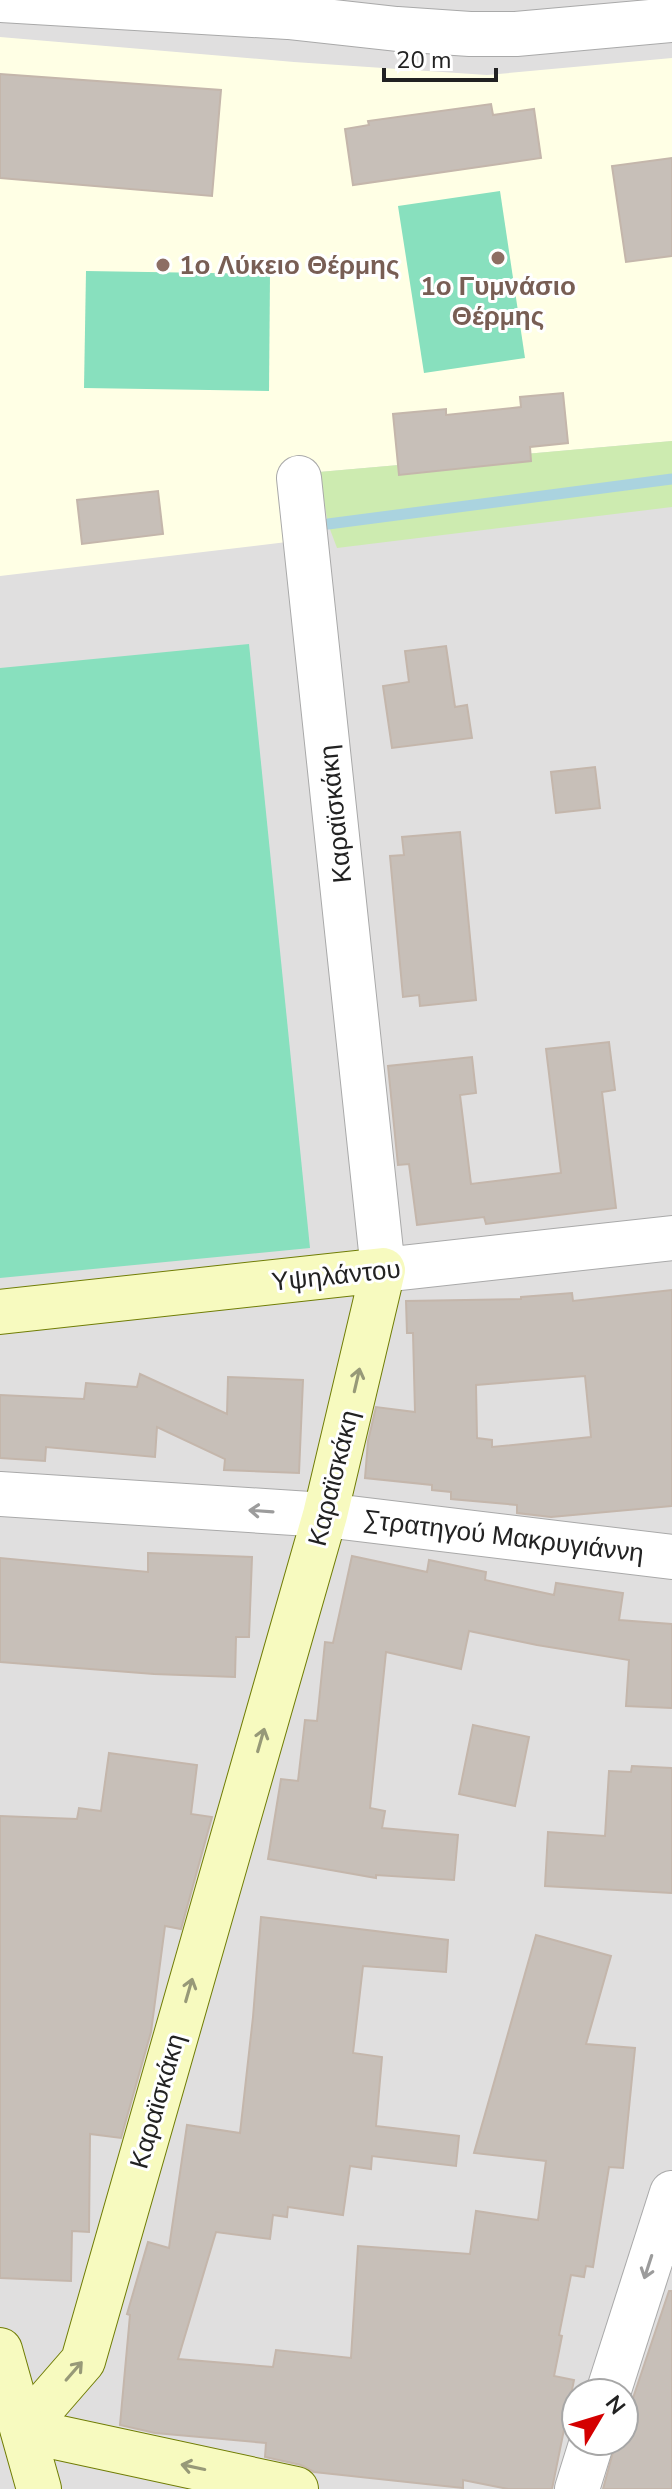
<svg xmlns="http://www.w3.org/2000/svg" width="672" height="2489" viewBox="0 0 672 2489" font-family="'Nunito Sans',sans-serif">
<rect width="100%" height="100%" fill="#f2efe9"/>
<path fill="#e0dfdf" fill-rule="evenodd" d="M0 0H672V2489H0ZM576 2393H624V2441H576Z"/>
<path fill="#ffffe5" d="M0 37 294 62 487 75 672 58V441L319 472 287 542 0 576Z"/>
<path fill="#cdebb0" d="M672 441V507L337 548 328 524 319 472Z"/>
<g fill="#88e0be">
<path d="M500 191 525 358 424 373 398 206Z"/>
<path d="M86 271 270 274 269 391 84 388Z"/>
<path d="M249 644 310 1248 0 1278V668Z"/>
</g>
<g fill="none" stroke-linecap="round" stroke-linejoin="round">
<path stroke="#aad3df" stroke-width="11" d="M328 524 672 479"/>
</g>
<g fill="#c7bfb8" stroke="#c4b6ab" stroke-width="2" fill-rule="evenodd">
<path d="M0 74 221 90 212 196 0 178Z"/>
<path d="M491 104 493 115 534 109 541 158 353 185 345 129 369 125 368 121Z"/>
<path d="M672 158V256L626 262 612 166Z"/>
<path d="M563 393 568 443 530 447 531 461 399 475 393 414 446 409V415L521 407 520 397Z"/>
<path d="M158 491 163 534 82 544 77 500Z"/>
<path d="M446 646 455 707 467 705 472 738 392 748 383 686 409 682 405 651Z"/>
<path d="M595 767 600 808 556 813 551 772Z"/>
<path d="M460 832 476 1000 420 1006 419 995 403 997 390 856 404 855 402 837Z"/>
<path d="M609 1042 615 1090 602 1092 616 1208 486 1224 484 1217 417 1225 409 1164 398 1165 388 1066 472 1057 476 1093 460 1095 471 1184 561 1173 546 1049Z"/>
<path d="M672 1290V1506L551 1517 517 1513V1505L451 1499V1492L432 1490V1485L365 1478 368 1441 376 1407 415 1412 413 1333H407L406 1301 521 1299V1297L572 1293 573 1301ZM585 1376 591 1437 492 1447V1440L477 1438 476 1385Z"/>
<path d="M140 1374 227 1414 228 1377 303 1380 299 1473 224 1470 225 1459 157 1427 155 1457 46 1447 45 1461 0 1458V1395L84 1399 86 1383 137 1387Z"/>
<path d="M148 1553 252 1557 249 1637H236L235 1677 154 1674 0 1662V1558L148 1572Z"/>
<path d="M352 1556 427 1572 429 1560 486 1572 485 1580 554 1595 556 1583 623 1593 619 1620 672 1624V1708L626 1706 629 1660 537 1645 469 1631 461 1669 386 1652 370 1808 385 1811 382 1828 458 1835 454 1880 376 1875V1878L268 1859 281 1779 298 1781 305 1720 317 1721 325 1642 333 1643Z"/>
<path d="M473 1725 529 1737 515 1806 459 1794Z"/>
<path d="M109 1753 197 1765 191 1814 212 1817 181 1929 165 1926 151 2032 121 2138 90 2134 89 2232 72 2231 71 2281 0 2278V1816L77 1819 79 1808 101 1811Z"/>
<path d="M632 1766 672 1768V1893L545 1886 548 1832 605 1836 609 1771 631 1772Z"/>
<path d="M261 1917 448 1940 446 1972 363 1966 353 2053 382 2057 376 2126 459 2136 456 2166 372 2156 371 2169 350 2166 343 2215 288 2207 287 2217 273 2215 270 2239 216 2232 178 2359 273 2367 276 2350 351 2358 358 2246 470 2254 476 2211 538 2220 546 2161 474 2153 536 1935 611 1956 586 2044 635 2048 623 2168 609 2167 593 2267 586 2266 584 2277 571 2275 559 2335 562 2336 554 2376 574 2380 552 2489H508L463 2480V2488L314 2472 301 2465 265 2457 266 2443 155 2433 120 2425 130 2315 127 2314 148 2242 169 2248 187 2125 240 2133 253 2017Z"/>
<path d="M669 2291H672V2489H603L616 2441H624V2412L632 2401Z"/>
</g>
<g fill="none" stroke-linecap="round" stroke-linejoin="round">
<defs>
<g id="street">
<path d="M0 0 288 17 397 29 470 34H516L672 20"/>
<path d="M299 478 383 1270 672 1238"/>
<path d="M0 1494 325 1515 672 1557"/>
<path d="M608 2393 672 2193"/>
<path d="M577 2489 592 2441"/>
</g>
<g id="secondary">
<path d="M0 1312 383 1270 325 1515 83 2361 23 2430 296 2489"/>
<path d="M0 2350 39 2489"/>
</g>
</defs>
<use href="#street" stroke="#a9a9a9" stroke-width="46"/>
<use href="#secondary" stroke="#707d05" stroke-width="46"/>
<use href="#street" stroke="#fff" stroke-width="44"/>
<use href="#secondary" stroke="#f7fabf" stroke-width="44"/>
</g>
<defs><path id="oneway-shaft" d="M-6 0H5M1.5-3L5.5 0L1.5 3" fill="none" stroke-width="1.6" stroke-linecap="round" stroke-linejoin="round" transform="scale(2)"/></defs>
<g stroke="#979978">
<use href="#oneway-shaft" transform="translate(357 1380) rotate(-77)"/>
<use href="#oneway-shaft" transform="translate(261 1740) rotate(-74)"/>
<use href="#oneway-shaft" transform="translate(189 1990) rotate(-74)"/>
<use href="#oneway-shaft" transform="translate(74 2371) rotate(-49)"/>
<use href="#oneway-shaft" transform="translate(193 2467) rotate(-168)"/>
</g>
<g stroke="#9c9c9c">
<use href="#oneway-shaft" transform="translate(261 1511) rotate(-176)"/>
<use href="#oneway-shaft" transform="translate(648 2267) rotate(108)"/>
</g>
<g fill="#8d6e63" stroke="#fff" stroke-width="3">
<circle cx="498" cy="258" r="8"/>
<circle cx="163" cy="265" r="8"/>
</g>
<g text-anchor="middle" stroke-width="6" stroke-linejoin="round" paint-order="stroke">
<g font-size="26" font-weight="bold" fill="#785e54" stroke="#fff" text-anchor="start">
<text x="179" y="274">1ο Λύκειο Θέρμης</text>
<text x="498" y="295" text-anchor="middle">1ο Γυμνάσιο<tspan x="498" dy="30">Θέρμης</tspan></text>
</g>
<g font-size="26" fill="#222" stroke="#fff">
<text transform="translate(335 814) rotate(-96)" y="9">Καραϊσκάκη</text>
<text transform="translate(336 1275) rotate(-6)" y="9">Υψηλάντου</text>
<text transform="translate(333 1478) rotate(-76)" y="9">Καραϊσκάκη</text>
<text transform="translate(504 1536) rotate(7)" y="9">Στρατηγού Μακρυγιάννη</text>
<text transform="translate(157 2101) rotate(-74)" y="9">Καραϊσκάκη</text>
</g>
</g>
<g transform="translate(600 2417) rotate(52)"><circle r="38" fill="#ffffff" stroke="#a7a7a7" stroke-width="2"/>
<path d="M0-6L14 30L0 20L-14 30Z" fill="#d40000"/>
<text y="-12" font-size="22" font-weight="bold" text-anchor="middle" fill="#222222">N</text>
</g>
<path d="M384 68v12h112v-12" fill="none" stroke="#222222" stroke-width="4"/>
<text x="396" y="68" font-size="24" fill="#222222" stroke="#ffffff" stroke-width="6" paint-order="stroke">20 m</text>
</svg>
